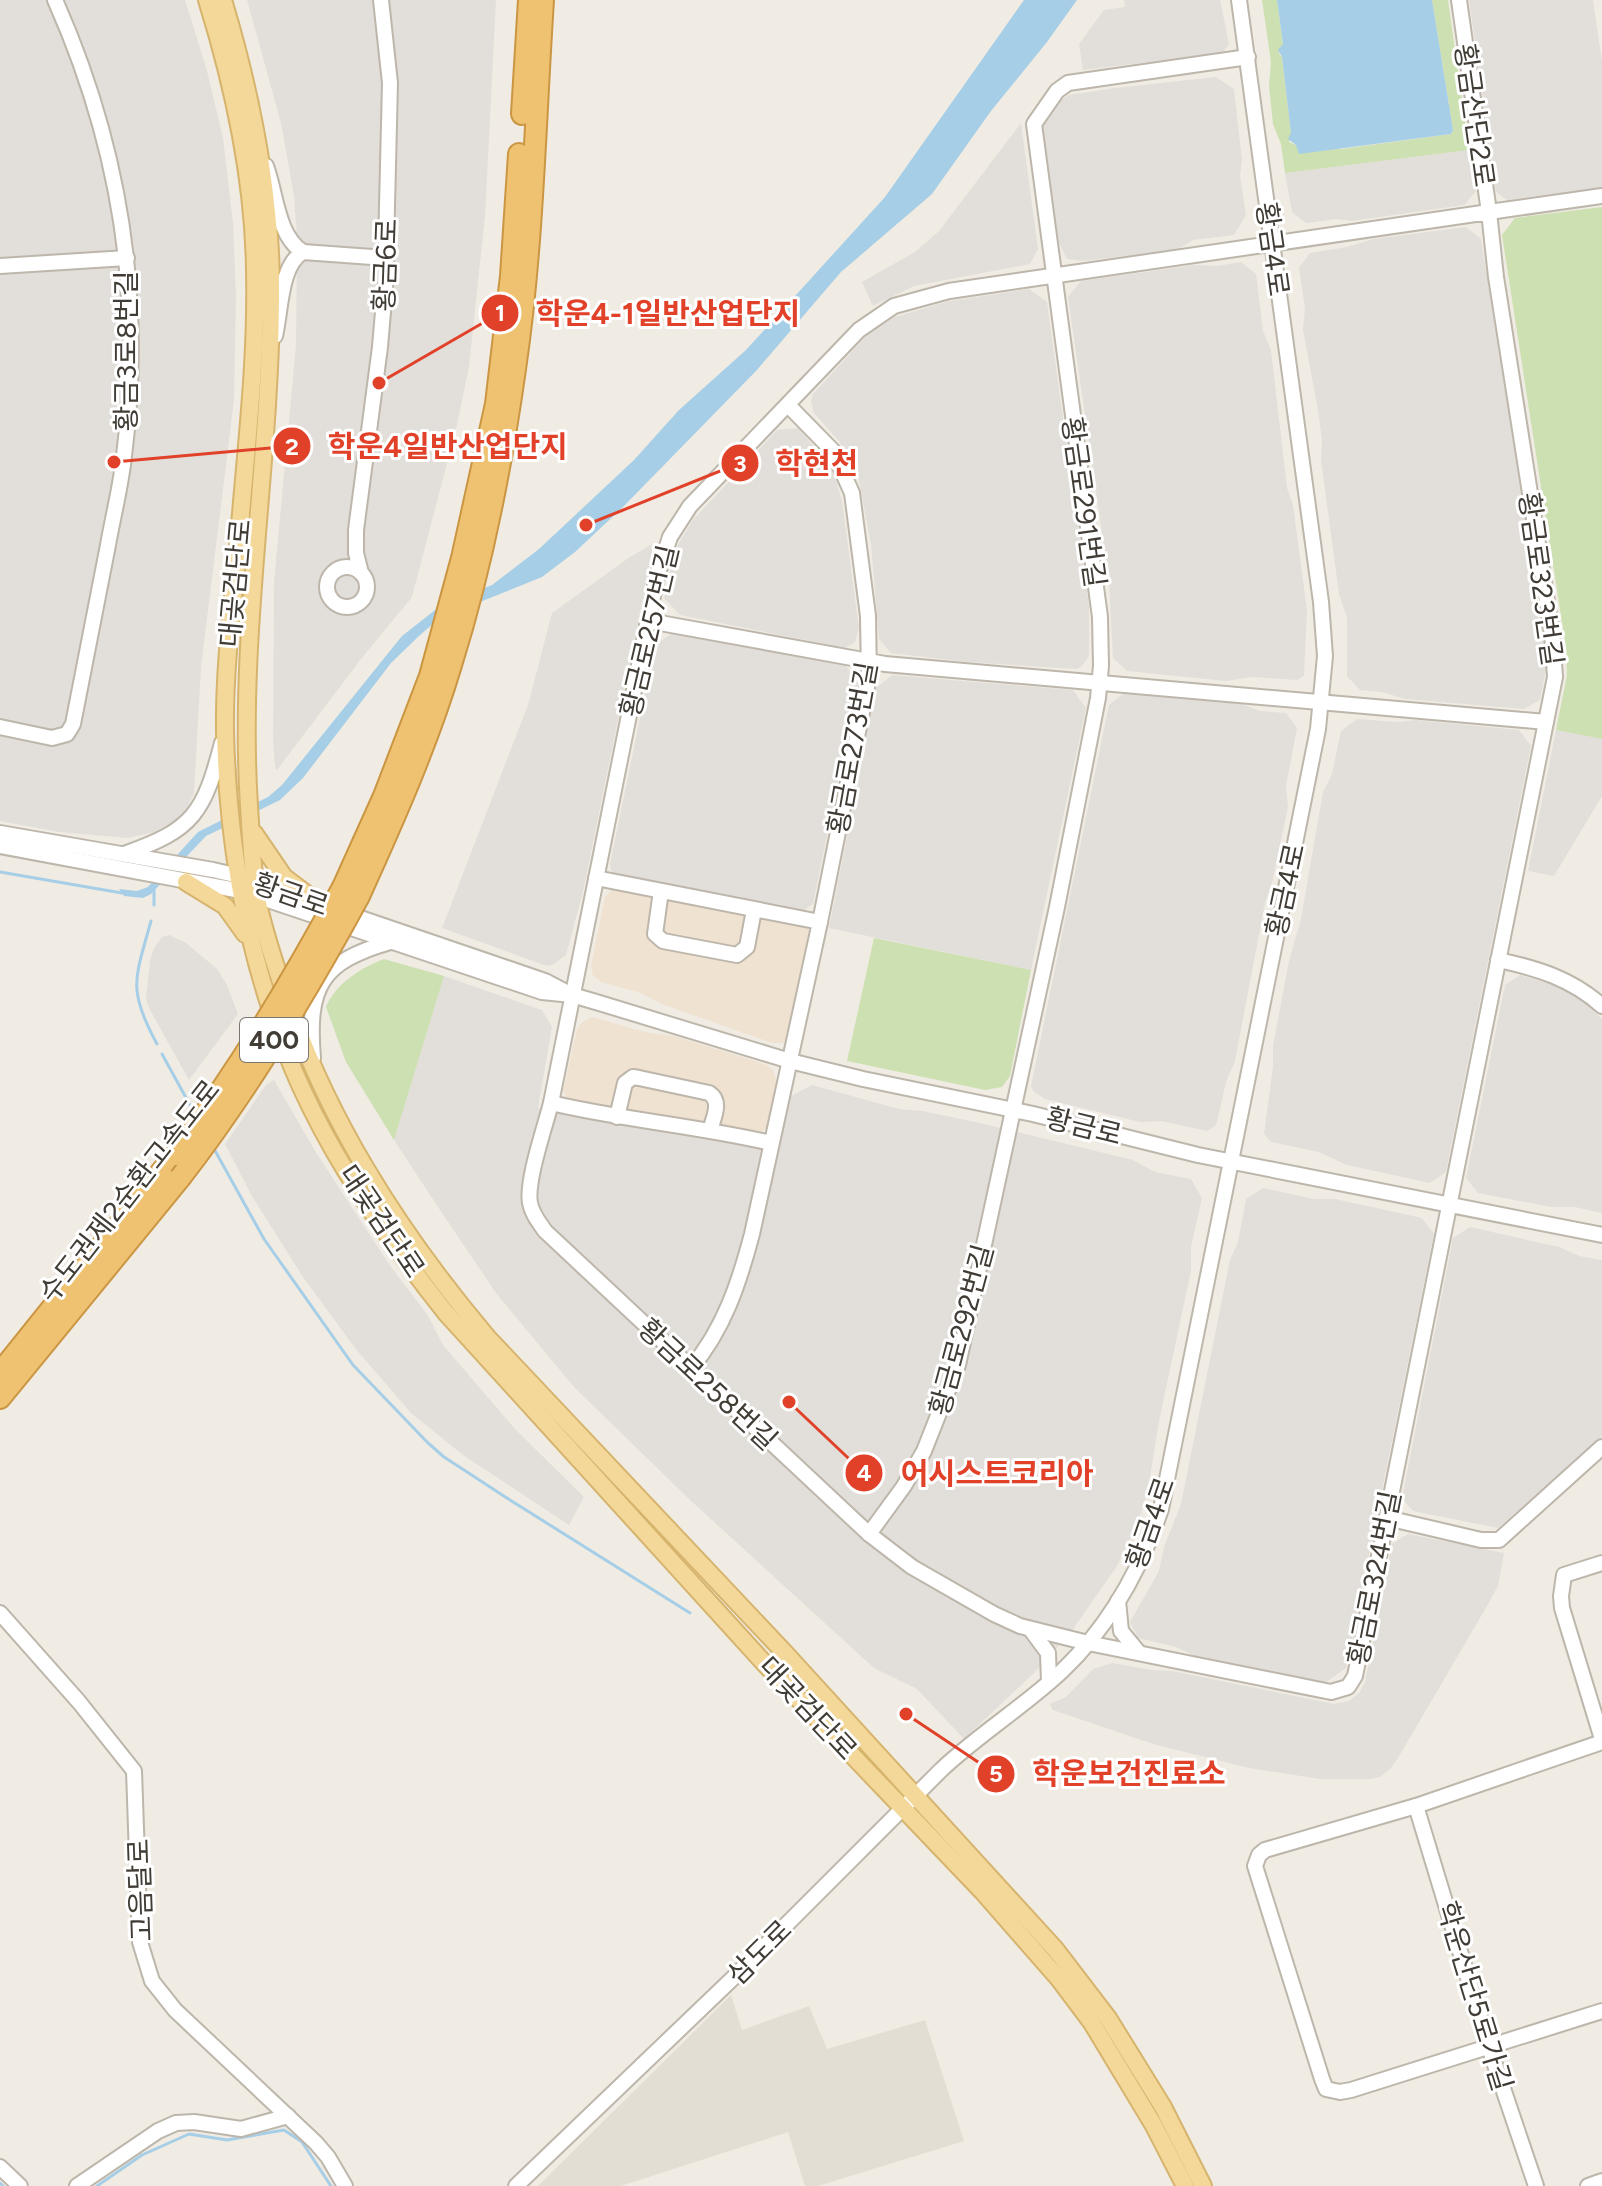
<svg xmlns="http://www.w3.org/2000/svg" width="1602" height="2186" viewBox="0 0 1602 2186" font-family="Figtree,'Noto Sans KR',sans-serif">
<rect width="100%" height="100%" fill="#f0ece4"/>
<path fill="#e3ded3" d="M731 1995 742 2030 809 2006 827 2049 925 2020 964 2141 818 2186H805L788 2132 621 2186H538Z"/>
<g fill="#f0e2d1">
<path d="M615 887 807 926 811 936 790 1034 785 1043H772L662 1004 641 993 601 982 593 976 591 965 605 897Z"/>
<path d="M592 1017 649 1033 674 1036 767 1065 773 1070 777 1082 767 1127 760 1134 569 1101 563 1091 577 1029 581 1023Z"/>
</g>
<g fill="#e2ded9">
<path d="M0 0H185L207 71 223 138 233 223 236 295 234 400 201 667 194 793 187 808 177 819 154 832 128 838 59 832 0 821Z"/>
<path d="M247 0H496L485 216 469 367 456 429 412 597 361 659 277 770 275 767 273 740 274 582 296 345 297 237 294 196 281 123Z"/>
<path d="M1124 0H1220L1229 44 1222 53 1083 70 1079 44 1104 10 1125 7Z"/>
<path d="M1469 0H1593L1602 61V188L1507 200 1496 192Z"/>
<path d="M1216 77 1234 89 1242 160 1240 176 1246 215 1234 235 1193 240 1176 250 1083 261 1067 259 1059 243 1042 128 1062 100 1069 95 1115 88Z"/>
<path d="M1021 123 1038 249 1030 264 914 286 873 306 862 282 915 252 939 231Z"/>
<path d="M1469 150 1476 191 1464 205 1352 221 1337 219 1306 223 1292 212 1285 173Z"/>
<path d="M1466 227 1481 239 1545 646 1546 668 1540 700 1524 709 1405 699 1382 692 1360 690 1347 676V618L1339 594 1321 460 1322 441 1318 410 1303 330 1305 308 1299 268 1310 253 1347 247 1373 239Z"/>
<path d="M1241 262 1256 274 1263 331 1271 350 1287 488 1293 505 1307 610 1304 676 1297 680 1251 677 1226 681 1127 671 1113 658 1109 582 1068 297 1081 281 1195 265 1217 266Z"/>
<path d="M1029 289 1047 302 1089 606V656L1081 667 1076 669 967 662 891 653 879 639 871 545 858 475 839 441 814 413 811 401 813 394 868 334 895 317 949 301Z"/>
<path d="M798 428 824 458 835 477 842 501 859 628 855 642 845 648 680 615 664 598 675 550 692 521 777 430Z"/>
<path d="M654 543 583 892 566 955 554 964 547 966 442 928 528 705 552 613 630 557Z"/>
<path d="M674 632 846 666 858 683 813 904 799 914 615 875 611 870 610 864 655 645Z"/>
<path d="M892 675 1073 690 1086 708 1031 970 829 928 876 688Z"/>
<path d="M1125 692 1242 704 1260 711 1286 713 1297 728 1286 786 1288 807 1272 883 1265 903 1235 1061 1226 1082 1217 1122 1215 1126 1207 1131 1161 1121 1140 1122 1045 1099 1034 1092 1031 1086 1109 705Z"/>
<path d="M1357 719 1397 722 1416 720 1519 730 1531 746 1446 1172 1430 1183 1347 1165 1319 1152 1271 1142 1264 1134 1273 1067V1046L1289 961 1301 919 1323 792 1332 774 1341 731Z"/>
<path d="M1556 730 1602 739V796L1554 876 1528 871Z"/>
<path d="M169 935 186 943 217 969 227 985 238 1014 189 1080 150 1010 146 999 150 960 154 948 162 937Z"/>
<path d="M1520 975 1559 987 1579 998 1602 1019V1213L1575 1207H1551L1478 1193 1466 1178 1505 985Z"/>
<path d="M444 976 542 1010 552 1027 538 1108 568 1116 730 1141 778 1152 791 1096 812 1085 899 1109 923 1111 984 1124 1133 1160 1155 1172 1191 1179 1202 1198 1191 1247V1271L1159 1421 1148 1490 1137 1525 1117 1566 1071 1632 1036 1671 964 1739 917 1689 874 1668 690 1500 574 1387 496 1293 440 1210 394 1140Z"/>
<path d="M274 1080 315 1151 391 1267 427 1314 443 1345 515 1429 584 1497 569 1525 463 1455 411 1413 355 1348 303 1277 253 1198 225 1144 266 1085Z"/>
<path d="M1263 1188 1314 1199H1335L1422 1218 1434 1234 1346 1668 1325 1683 1195 1656 1176 1647 1138 1638 1130 1622 1159 1571 1164 1547 1181 1504 1230 1260 1238 1242 1246 1199Z"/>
<path d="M1470 1227 1559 1247 1579 1256 1602 1260V1436L1498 1528 1413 1511 1402 1498 1453 1238Z"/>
<path d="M1408 1534 1504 1553 1498 1586 1487 1606 1398 1758 1390 1769 1380 1777 1371 1779H1320L1249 1768 1153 1744 1053 1710 1050 1704 1066 1697 1093 1669 1112 1663 1152 1670 1172 1671 1334 1704 1349 1701 1359 1693 1365 1682 1392 1544Z"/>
</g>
<g fill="#cce0b1">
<path d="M1262 0H1277L1283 44 1279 54 1282 57 1291 133 1289 142 1296 145 1342 149 1451 134 1453 130 1432 0H1448L1469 150 1285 173 1281 144 1273 124 1269 86 1271 62Z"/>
<path d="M1602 207V739L1556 730 1567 675 1566 648 1502 235 1515 218Z"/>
<path d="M874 938 1031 970 1010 1076 1002 1087 985 1090 847 1061Z"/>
<path d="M384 959 444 976 394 1140 346 1062 326 1007C335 984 362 967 384 959Z"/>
</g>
<g fill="#a6cee7">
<path d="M1024 0H1077L1047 42 991 111 932 194 841 272 756 371 622 508 575 552 542 577 460 610 435 622 419 636 391 663 303 778 280 800 206 836 151 894 143 898 124 896 119 889 137 891 148 887 198 832 268 797 282 785 402 636 439 607 492 585 539 549 634 460 679 410 746 350 885 197Z"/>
<path d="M1277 0H1432L1453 130 1451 134 1299 154 1296 145 1288 139 1291 133 1282 57 1278 50 1283 44Z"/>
</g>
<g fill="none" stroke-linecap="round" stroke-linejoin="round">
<g stroke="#a6cee7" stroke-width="3">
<path d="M0 872 122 893"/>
<path d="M154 905V888"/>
<path d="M151 921C135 979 127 989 157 1044"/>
<path d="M162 1054 196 1116"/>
<path d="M213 1147 264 1239 353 1365 428 1443 444 1457 510 1500 690 1613"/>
<path d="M0 2183 3 2186"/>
<path d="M97 2186 142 2155 189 2134 227 2140 284 2130 302 2142 331 2186"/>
</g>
<defs>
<g id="minor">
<path d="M1459 0 1489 212 1602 196"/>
<path d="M266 166C276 192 277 236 303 252L386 258"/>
<path d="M1489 212 1496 277 1552 633 1555 677 1355 1676 1348 1687 1331 1692 1088 1643 1020 1626 994 1614 912 1567 869 1534 545 1231C539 1222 532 1214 530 1203 526 1181 545 1127 551 1103L657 576 670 537 690 506 859 330 894 306 949 291Z"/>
<path d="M0 266 127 258"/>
<path d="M275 336C281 311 280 265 303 252"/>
<circle cx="347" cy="587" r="20"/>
<path d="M361 573 356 553V530L380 347 385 288 390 83 381 0"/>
<path d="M649 621 885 664 1546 722"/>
<path d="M0 727 52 738 67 734 73 724C84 665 96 605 108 545 113 516 121 486 124 456 144 298 120 146 55 0"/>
<path d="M0 833 213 870 239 876 312 901"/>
<path d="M0 846 241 891 542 992 572 995 596 1002 790 1061 863 1079 1033 1114 1198 1155 1602 1235"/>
<path d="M124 854C194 830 204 812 222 743"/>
<path d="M596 878 820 922"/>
<path d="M661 891 655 934 663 941 737 955 747 947 754 910"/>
<path d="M343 912 545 981 564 991"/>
<path d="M1498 960C1537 968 1572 979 1602 1006"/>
<path d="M313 1058C307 986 321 962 390 942"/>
<path d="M551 1103C623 1120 698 1126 771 1143"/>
<path d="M617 1117 625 1083 633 1077 639 1078 709 1093C722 1101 714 1117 710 1130"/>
<path d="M691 1368C724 1329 739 1283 752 1234L820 922 869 677 868 616 852 493 833 451 788 405"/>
<path d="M1387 1518 1481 1540H1499L1602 1447"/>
<path d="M869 1534 904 1486 924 1451 958 1365 1057 907 1098 698 1101 666 1100 617 1034 124 1057 91 1068 83 1248 57"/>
<path d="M1602 1563 1564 1575 1561 1596 1562 1608 1602 1739"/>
<path d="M1118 1601 1121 1631 1139 1653"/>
<path d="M0 1613 79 1702 134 1771 140 1942 152 1981 175 2010 316 2143 328 2157 345 2186"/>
<path d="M1031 1630 1048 1653 1049 1682"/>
<path d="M1602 1742 1416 1806 1265 1850 1259 1855 1255 1866 1322 2079 1326 2089 1340 2092 1351 2090 1602 2011"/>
<path d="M1416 1806 1489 2047 1536 2186"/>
<path d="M0 2167 20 2186"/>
<path d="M77 2186 158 2131 176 2123 194 2122 241 2129 288 2116"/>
<path d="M516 2186 732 1979 941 1770C979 1734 1025 1706 1063 1670 1109 1626 1141 1568 1161 1509L1318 729 1325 656 1321 602 1239 0"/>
<path d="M1588 2186 1602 2181"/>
</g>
<g id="major">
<path d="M207 0C234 87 254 179 255 271 257 356 247 441 240 525 234 594 224 663 225 732 228 853 251 976 301 1087 338 1168 391 1244 446 1313L765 1664 982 1891 1059 1979 1092 2023 1153 2124 1185 2186"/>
<path d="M223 0C252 96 272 198 271 299 270 469 238 635 249 806 251 836 252 868 257 898 262 925 271 952 280 979 322 1113 397 1230 487 1337L785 1653 1056 1950 1108 2018 1163 2107 1203 2186"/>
<path d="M254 833 284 877 320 904"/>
<path d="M186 882 225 906 245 934"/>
</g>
<g id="highway">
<path d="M522 114 529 0"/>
<path d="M343 887 384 796 430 676 462 558 496 404 511 276 519 154"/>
<path d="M359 896C393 821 427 745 451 665 481 569 501 469 515 369 533 247 535 123 543 0"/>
<path d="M0 1373 175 1155"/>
<path d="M0 1398 180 1178"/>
</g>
</defs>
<use href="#minor" stroke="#bdb6ab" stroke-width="18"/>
<use href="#major" stroke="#d6b46d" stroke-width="20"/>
<use href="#highway" stroke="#cb9643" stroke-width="24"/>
<use href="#minor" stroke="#fff" stroke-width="14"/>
<use href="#major" stroke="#f3d89a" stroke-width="16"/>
<use href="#highway" stroke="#eec271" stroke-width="20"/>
<defs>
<g id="highway-bridge">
<path d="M175 1155C239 1070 293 980 343 887"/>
<path d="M180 1178C248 1090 306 994 359 896"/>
</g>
</defs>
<use href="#highway-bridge" stroke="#cb9643" stroke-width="24" stroke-linecap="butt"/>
<use href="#highway-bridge" stroke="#eec271" stroke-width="20"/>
</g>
<g text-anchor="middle" stroke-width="6" stroke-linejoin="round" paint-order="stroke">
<rect fill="#fff" stroke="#7a7672" stroke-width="2" x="240" y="1018" width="68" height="44" rx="6"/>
<g font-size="26" font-weight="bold" fill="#413c35">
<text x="274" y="1049">400</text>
</g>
<g font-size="28" fill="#413c35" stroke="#fff">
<text transform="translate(1475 115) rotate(82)" y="10">황금산단2로</text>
<text transform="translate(1273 249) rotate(82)" y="10">황금4로</text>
<text transform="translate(385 265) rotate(-88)" y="10">황금6로</text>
<text transform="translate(126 351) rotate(-90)" y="10">황금3로8번길</text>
<text transform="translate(1084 502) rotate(82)" y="10">황금로291번길</text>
<text transform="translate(1541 579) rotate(82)" y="10">황금로323번길</text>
<text transform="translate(235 583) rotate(-85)" y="10">대곶검단로</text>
<text transform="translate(649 631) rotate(-77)" y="10">황금로257번길</text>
<text transform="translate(852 748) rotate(-80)" y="10">황금로273번길</text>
<text transform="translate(1285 890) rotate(-78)" y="10">황금4로</text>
<text transform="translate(291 894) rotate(19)" y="10">황금로</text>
<text transform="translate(1084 1126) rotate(14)" y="10">황금로</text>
<text transform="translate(129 1191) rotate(-52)" y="10">수도권제2순환고속도로</text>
<text transform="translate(382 1221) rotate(56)" y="10">대곶검단로</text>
<text transform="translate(961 1330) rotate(-75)" y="10">황금로292번길</text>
<text transform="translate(708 1384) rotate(43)" y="10">황금로258번길</text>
<text transform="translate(1150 1523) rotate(-71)" y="10">황금4로</text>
<text transform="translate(1374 1578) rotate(-79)" y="10">황금로324번길</text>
<text transform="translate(808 1708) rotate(47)" y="10">대곶검단로</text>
<text transform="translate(140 1890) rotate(-92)" y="10">고음달로</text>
<text transform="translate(759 1952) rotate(-45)" y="10">삼도로</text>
<text transform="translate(1475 1996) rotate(73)" y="10">학운산단5로가길</text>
</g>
</g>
<path fill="none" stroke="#e24129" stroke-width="3" d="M379 383L500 313M114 462L292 446M586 525L740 463M789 1402L864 1473M906 1714L996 1774"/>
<g fill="#e24129" stroke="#fff" stroke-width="3">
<circle cx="379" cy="383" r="8"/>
<circle cx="114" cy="462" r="8"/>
<circle cx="586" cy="525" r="8"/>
<circle cx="789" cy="1402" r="8"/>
<circle cx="906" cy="1714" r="8"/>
<circle cx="500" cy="313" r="20"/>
<circle cx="292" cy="446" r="20"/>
<circle cx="740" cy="463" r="20"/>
<circle cx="864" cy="1473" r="20"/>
<circle cx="996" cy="1774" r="20"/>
</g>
<g font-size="24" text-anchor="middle" font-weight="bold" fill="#fff">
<text x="500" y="321">1</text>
<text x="292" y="455">2</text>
<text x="740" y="472">3</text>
<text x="864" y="1481">4</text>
<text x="996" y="1782">5</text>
</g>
<g font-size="30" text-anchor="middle" font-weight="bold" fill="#e24129" stroke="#fff" stroke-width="6" stroke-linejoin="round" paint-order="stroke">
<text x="668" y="324">학운4-1일반산업단지</text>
<text x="448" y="457">학운4일반산업단지</text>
<text x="817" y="474">학현천</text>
<text x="997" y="1484">어시스트코리아</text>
<text x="1129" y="1784">학운보건진료소</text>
</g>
</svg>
